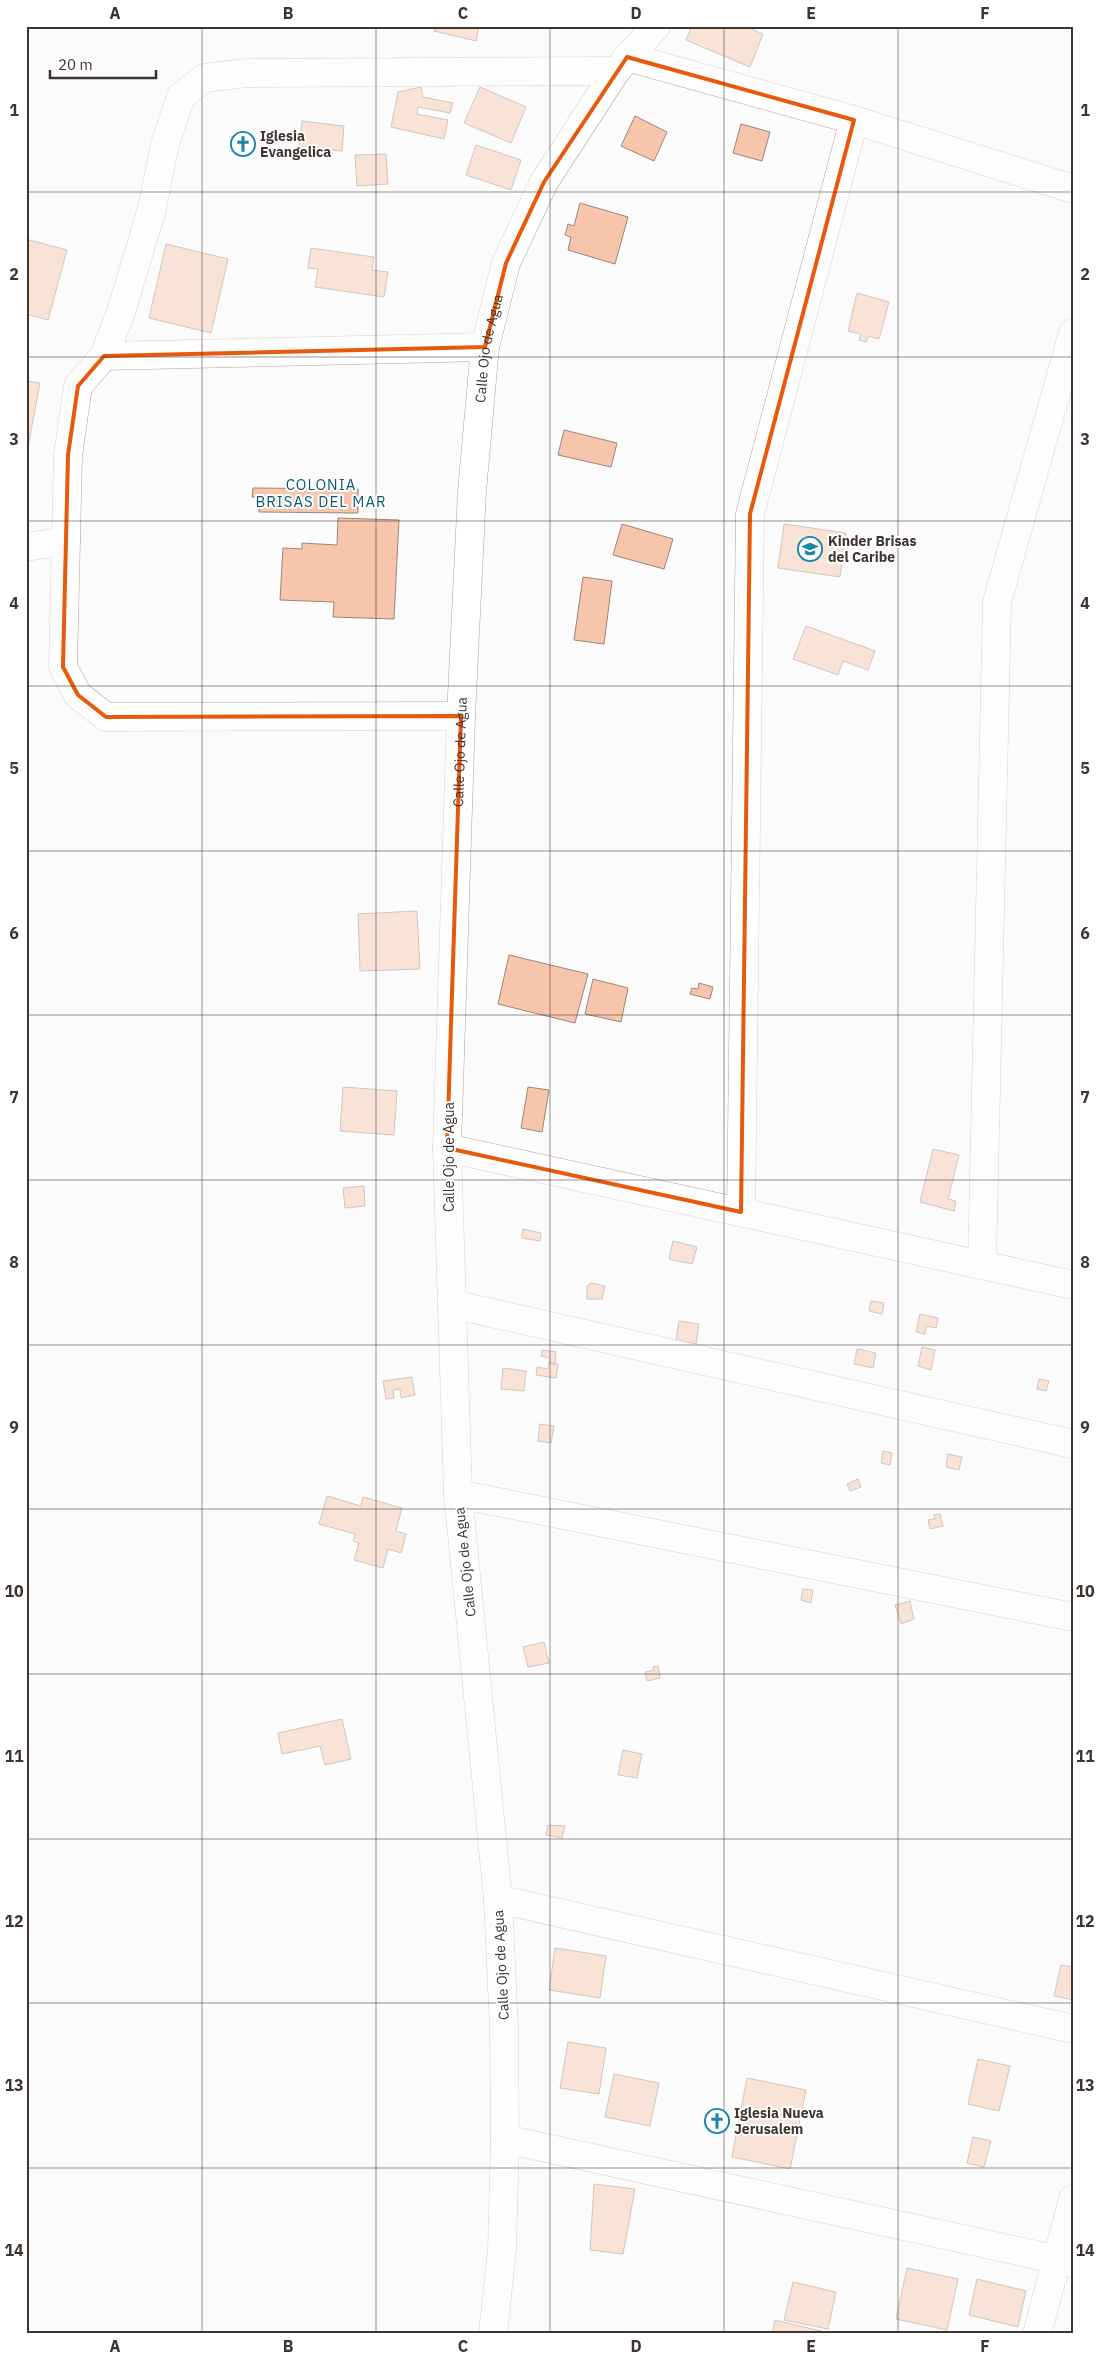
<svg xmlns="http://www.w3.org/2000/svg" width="1099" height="2360" viewBox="0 0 1099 2360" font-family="'IBM Plex Sans',sans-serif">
<rect width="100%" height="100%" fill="#fbfbfb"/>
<g fill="#f6c5ac" stroke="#9e8578">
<path d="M435 26H479L476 41 434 31Z"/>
<path d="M692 26H745L763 34 750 67 686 40Z"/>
<path d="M421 87 423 97 453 103 450 113 418 107 417 114 448 120 444 139 391 127 398 92Z"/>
<path d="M480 87 526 107 511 143 464 123Z"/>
<path d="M635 116 667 132 654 161 621 146Z"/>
<path d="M302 121 344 126 342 151 323 149 322 155 312 154 314 151 299 149Z"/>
<path d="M741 124 770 132 762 161 733 153Z"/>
<path d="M476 145 521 160 511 190 466 175Z"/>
<path d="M386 154 388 184 357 186 355 155Z"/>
<path d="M580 203 628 217 615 264 568 250 571 237 565 235 568 224 574 226Z"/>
<path d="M26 239 67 250 48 320 26 314Z"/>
<path d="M166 244 228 259 211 333 149 318Z"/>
<path d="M311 248 374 257 372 270 388 272 384 297 315 287 318 269 308 268Z"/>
<path d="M857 293 889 302 879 339 868 336 866 342 859 340 861 334 848 331Z"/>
<path d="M26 381 40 383 28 447H26Z"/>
<path d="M564 430 617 443 611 467 558 455Z"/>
<path d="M253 488 358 489V513L259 512V497H252Z"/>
<path d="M338 518 399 520 394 619 333 617 334 602 280 600 283 548 302 549V543L337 545Z"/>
<path d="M622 524 673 539 664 569 613 555Z"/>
<path d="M784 524 846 533 840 577 778 568Z"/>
<path d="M583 577 612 581 604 644 574 640Z"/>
<path d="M806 626 875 651 868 670 843 661 838 675 793 659Z"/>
<path d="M417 911 420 969 360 971 358 914Z"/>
<path d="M509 955 588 974 575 1023 498 1004Z"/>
<path d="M593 979 628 988 621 1022 585 1014Z"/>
<path d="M699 983 713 987 710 999 690 994 692 988 698 989Z"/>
<path d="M343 1087 397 1091 394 1135 340 1131Z"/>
<path d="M528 1087 549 1090 542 1132 521 1128Z"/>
<path d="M933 1149 959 1155 948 1199 956 1201 954 1211 920 1202Z"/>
<path d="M364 1186 365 1206 345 1208 343 1188Z"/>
<path d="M523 1229 541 1233 540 1241 522 1238Z"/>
<path d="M673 1241 697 1247 692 1264 669 1259Z"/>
<path d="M591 1283 605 1286 602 1299H587V1286Z"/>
<path d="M871 1301 884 1303 882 1314 869 1311Z"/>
<path d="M920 1314 938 1318 936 1328 926 1326 925 1334 916 1332Z"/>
<path d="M679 1321 699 1324 696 1344 676 1340Z"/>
<path d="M922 1347 935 1350 931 1370 918 1366Z"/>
<path d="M857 1349 876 1353 873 1368 854 1364Z"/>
<path d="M542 1350 556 1352 555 1364 550 1363 558 1364 556 1378 536 1375 537 1367 548 1369 550 1358 541 1356Z"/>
<path d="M503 1368 526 1371 524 1391 501 1389Z"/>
<path d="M412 1377 415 1395 401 1398 400 1389 393 1390 394 1398 386 1399 383 1381Z"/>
<path d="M1039 1379 1049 1381 1046 1391 1037 1389Z"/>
<path d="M540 1424 554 1426 551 1443 538 1441Z"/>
<path d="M883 1451 892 1453 890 1465 881 1463Z"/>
<path d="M948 1454 962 1457 959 1470 946 1467Z"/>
<path d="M858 1479 861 1487 850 1491 847 1484Z"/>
<path d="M327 1496 361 1506 363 1497 402 1508 396 1531 406 1534 401 1553 388 1549 383 1568 354 1560 359 1543 353 1541 355 1534 319 1524Z"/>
<path d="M940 1514 943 1526 930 1529 928 1520 935 1519 934 1515Z"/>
<path d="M803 1589 813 1590 811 1603 801 1600Z"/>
<path d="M910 1601 914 1619 901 1624 895 1605Z"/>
<path d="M544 1642 549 1663 528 1667 523 1647Z"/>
<path d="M658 1666 660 1678 647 1681 645 1672 654 1670 653 1667Z"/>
<path d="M342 1719 351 1759 325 1765 320 1746 282 1754 278 1733Z"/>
<path d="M623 1750 642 1754 637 1778 618 1775Z"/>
<path d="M548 1825 565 1826 562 1838 546 1835Z"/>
<path d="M555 1948 606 1956 600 1998 549 1990Z"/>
<path d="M1061 1965 1073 1967V2000L1054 1996Z"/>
<path d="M568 2042 606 2048 599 2094 560 2088Z"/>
<path d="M978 2059 1010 2066 999 2111 968 2104Z"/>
<path d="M614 2074 659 2083 650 2126 605 2117Z"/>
<path d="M747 2078 806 2090 790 2169 732 2157Z"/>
<path d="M973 2137 991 2141 984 2167 967 2163Z"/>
<path d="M594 2184 635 2189 623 2254 590 2250Z"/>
<path d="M907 2268 958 2279 947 2330 896 2319Z"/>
<path d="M977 2279 1026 2291 1018 2327 969 2315Z"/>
<path d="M793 2282 836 2292 828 2329 784 2320Z"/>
<path d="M775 2320 825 2332V2334H772Z"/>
</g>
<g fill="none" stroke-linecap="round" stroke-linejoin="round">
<defs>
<g id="minor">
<path d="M627 57 854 120 1073 189"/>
<path d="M104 356 485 347"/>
<path d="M26 547 66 541"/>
<path d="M461 716 106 717 78 695 63 667 68 455 78 386 104 356 121 312 152 209 165 144 181 96 205 78 246 73 616 71"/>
<path d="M447 1148 1073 1285"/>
<path d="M741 1212 750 514 854 120"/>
<path d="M982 1265 997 602 1073 333"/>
<path d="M452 1304 1073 1444"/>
<path d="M458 1494 1073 1617"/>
<path d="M498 1899 1073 2029"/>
<path d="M505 2139 1073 2263"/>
<path id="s1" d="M493 2334 502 2250 505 2139 504 2029 498 1899 458 1494 447 1148 461 716 472 491 485 347 506 263 544 182 616 71 656 26"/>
<path d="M1037 2334 1073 2199"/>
</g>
</defs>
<use href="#minor" stroke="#b99f91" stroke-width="29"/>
<use href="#minor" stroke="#fff" stroke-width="28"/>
</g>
<path d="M0 0H1099V2360H0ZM627 57 854 120 750 514 741 1212 447 1148 461 716 106 717 78 695 63 667 68 455 78 386 104 356 485 347 506 263 544 182Z" fill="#fbfbfb" fill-opacity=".55" fill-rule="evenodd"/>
<path fill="none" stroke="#e8590c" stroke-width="4" stroke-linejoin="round" d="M627 57 854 120 750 514 741 1212 447 1148 461 716 106 717 78 695 63 667 68 455 78 386 104 356 485 347 506 263 544 182Z"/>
<path fill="none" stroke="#3e332e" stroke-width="1" stroke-opacity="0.55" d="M202 26V2334M376 26V2334M550 26V2334M724 26V2334M898 26V2334M26 192H1073M26 357H1073M26 521H1073M26 686H1073M26 851H1073M26 1015H1073M26 1180H1073M26 1345H1073M26 1509H1073M26 1674H1073M26 1839H1073M26 2003H1073M26 2168H1073"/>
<defs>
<symbol id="church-ring" viewBox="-11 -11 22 22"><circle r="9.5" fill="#fff" stroke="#1785ac" stroke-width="1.5"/><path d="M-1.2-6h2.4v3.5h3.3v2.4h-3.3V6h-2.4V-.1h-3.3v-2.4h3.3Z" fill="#1785ac"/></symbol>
<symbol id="school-ring" viewBox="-11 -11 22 22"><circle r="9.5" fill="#fff" stroke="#1785ac" stroke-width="1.5"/><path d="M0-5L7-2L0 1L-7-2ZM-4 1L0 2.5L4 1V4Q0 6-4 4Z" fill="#1785ac"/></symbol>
</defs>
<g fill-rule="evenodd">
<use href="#church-ring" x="229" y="130" width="28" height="28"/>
<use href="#school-ring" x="796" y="535" width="28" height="28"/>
<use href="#church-ring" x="703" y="2107" width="28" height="28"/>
</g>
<g text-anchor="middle" stroke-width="4" stroke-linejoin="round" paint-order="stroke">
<g font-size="14" font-weight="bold" fill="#3e332e" stroke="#fff" text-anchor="start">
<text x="260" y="141">Iglesia<tspan x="260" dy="16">Evangelica</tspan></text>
<text x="828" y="546">Kinder Brisas<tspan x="828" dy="16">del Caribe</tspan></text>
<text x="734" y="2118">Iglesia Nueva<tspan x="734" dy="16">Jerusalem</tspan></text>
</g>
<g font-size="14" fill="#3e332e" stroke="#fff">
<text dy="5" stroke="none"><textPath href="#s1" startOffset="1990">Calle Ojo de Agua</textPath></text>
<text dy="5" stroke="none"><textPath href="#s1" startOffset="1585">Calle Ojo de Agua</textPath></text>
<text transform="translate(449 1157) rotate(-90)" y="5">Calle Ojo de Agua</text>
<text transform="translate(465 1562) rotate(-96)" y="5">Calle Ojo de Agua</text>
<text transform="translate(501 1965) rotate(-93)" y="5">Calle Ojo de Agua</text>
</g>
<g font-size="15" letter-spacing="1" fill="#0d5873" stroke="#fff">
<text x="321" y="490">COLONIA<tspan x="321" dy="17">BRISAS DEL MAR</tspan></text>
</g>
</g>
<rect width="1099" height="2360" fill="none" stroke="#ffffff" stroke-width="55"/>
<path d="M50 70v8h106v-8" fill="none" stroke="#3e332e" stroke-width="2.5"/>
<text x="58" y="70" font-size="15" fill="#3e332e" stroke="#ffffff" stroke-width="4" paint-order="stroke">20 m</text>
<rect x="28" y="28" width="1044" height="2304" fill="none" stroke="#3e332e" stroke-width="2"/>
<g font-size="16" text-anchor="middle" font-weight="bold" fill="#3e332e">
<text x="115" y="19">A</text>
<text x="288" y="19">B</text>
<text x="463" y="19">C</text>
<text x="636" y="19">D</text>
<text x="811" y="19">E</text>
<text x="985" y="19">F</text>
<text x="14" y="116">1</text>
<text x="1085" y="116">1</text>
<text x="14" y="280">2</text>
<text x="1085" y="280">2</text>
<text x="14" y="445">3</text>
<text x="1085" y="445">3</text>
<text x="14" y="609">4</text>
<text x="1085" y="609">4</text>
<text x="14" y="774">5</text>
<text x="1085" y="774">5</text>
<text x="14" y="939">6</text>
<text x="1085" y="939">6</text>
<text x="14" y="1103">7</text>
<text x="1085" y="1103">7</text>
<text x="14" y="1268">8</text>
<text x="1085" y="1268">8</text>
<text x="14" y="1433">9</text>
<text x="1085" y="1433">9</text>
<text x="14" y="1597">10</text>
<text x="1085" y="1597">10</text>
<text x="14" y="1762">11</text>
<text x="1085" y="1762">11</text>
<text x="14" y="1927">12</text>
<text x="1085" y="1927">12</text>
<text x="14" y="2091">13</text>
<text x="1085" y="2091">13</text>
<text x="14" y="2256">14</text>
<text x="1085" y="2256">14</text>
<text x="115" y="2352">A</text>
<text x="288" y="2352">B</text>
<text x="463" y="2352">C</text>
<text x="636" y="2352">D</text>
<text x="811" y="2352">E</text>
<text x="985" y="2352">F</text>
</g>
</svg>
